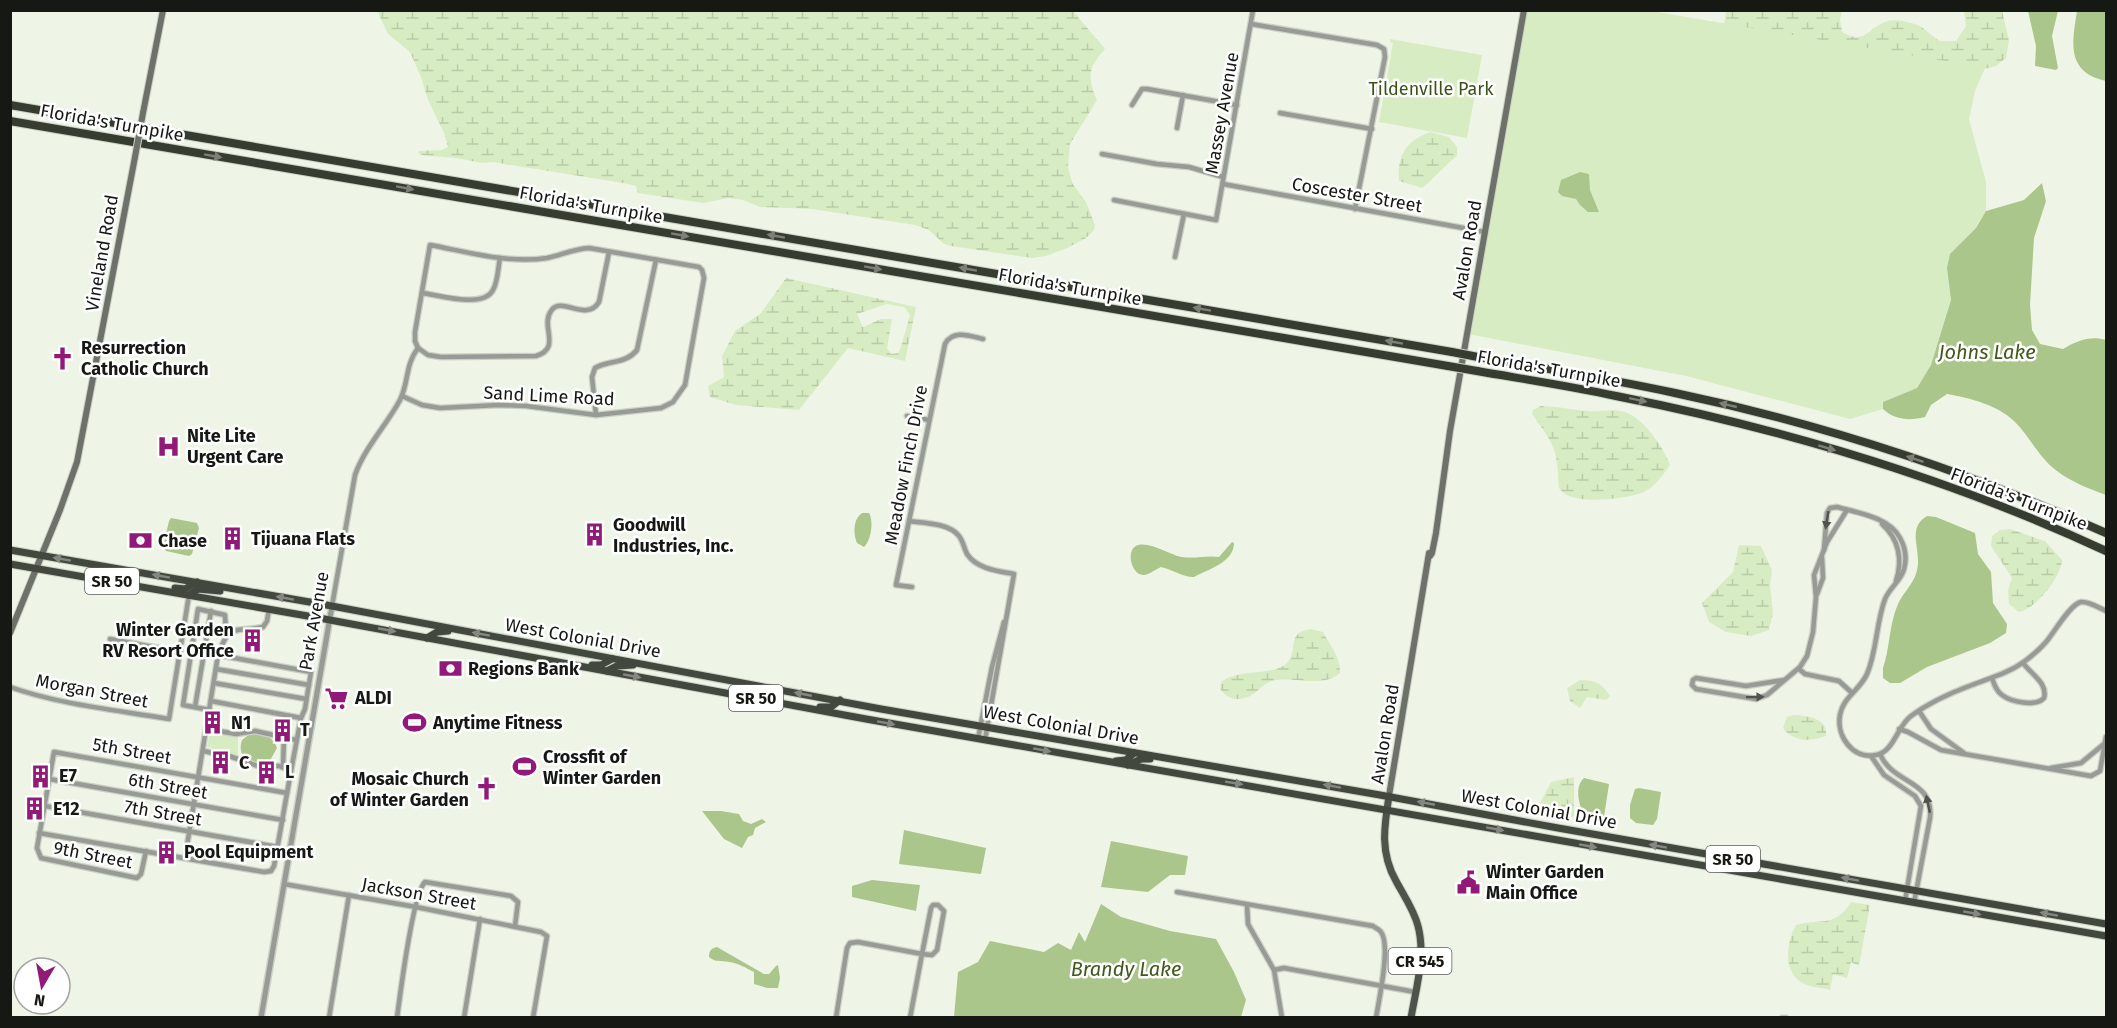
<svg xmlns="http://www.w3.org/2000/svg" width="2117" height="1028" viewBox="0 0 2117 1028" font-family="'Fira Sans',sans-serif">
<defs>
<pattern id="wetland-marsh" width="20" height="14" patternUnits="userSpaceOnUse" patternTransform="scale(1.5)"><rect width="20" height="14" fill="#d8ecc3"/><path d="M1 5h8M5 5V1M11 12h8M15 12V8" fill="none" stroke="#b9caa7"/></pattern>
</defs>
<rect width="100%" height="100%" fill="#eef5e7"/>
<g fill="url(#wetland-marsh)" fill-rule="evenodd">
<path d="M377 11H1073L1105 49C1088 68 1087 76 1097 100L1070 144 1068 167 1072 183 1086 202 1095 225 1094 230 1086 238 1067 248 1046 256 1032 258 951 246 944 244 929 230 915 225 812 209 760 207 743 200 728 198 703 203 638 193 636 186 623 183 493 162 482 163 456 158 420 155 418 151 442 150 448 147 444 133 428 100 421 77 410 52 388 34Z"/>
<path d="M1726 11H1842L1840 20 1842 32C1866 46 1867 27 1888 21 1895 19 1910 22 1917 25 1924 27 1932 37 1940 41H1956L1966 26 1964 11H2002L2009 40 2006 58 1996 66 1977 71 1723 34Z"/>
<path d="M1430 132 1449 137 1457 147V156C1444 166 1435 178 1422 188L1399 181C1397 155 1406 141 1430 132Z"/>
<path d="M786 278 916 307 905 361 848 348 799 410 736 405 710 397 708 386 724 377 722 356 735 331 761 313ZM887 304 904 307 910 315 901 347 898 353 891 354 887 348 892 319H881L863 327 857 314Z"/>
<path d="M1541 406C1557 406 1572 410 1588 411 1600 412 1614 408 1625 412 1645 419 1663 447 1670 465 1663 475 1656 486 1644 492 1627 499 1569 507 1559 488 1557 448 1555 446 1532 414L1533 410Z"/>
<path d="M2010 529 2045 541 2062 560C2061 577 2037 608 2019 612L2009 604 2008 590 2012 578 1991 546 1992 536 2000 530Z"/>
<path d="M1739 545 1761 546 1772 570 1770 585 1773 613 1769 630 1751 636 1726 632 1709 622 1702 603 1733 572Z"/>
<path d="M1311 629 1323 632C1330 645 1341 658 1340 673 1323 688 1297 677 1276 680 1258 683 1257 700 1235 699 1228 698 1224 694 1220 689L1221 682C1240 668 1272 676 1286 664 1300 651 1284 633 1311 629Z"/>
<path d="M1580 680C1595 680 1602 683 1610 696L1606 700 1587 697 1580 708 1570 701 1567 688Z"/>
<path d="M1794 715C1808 716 1828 718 1826 736 1811 742 1793 742 1783 728L1787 717Z"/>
<path d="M1574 777V817L1549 815 1540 803 1551 782Z"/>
<path d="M1851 902 1870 905 1859 966 1851 962 1847 978 1833 974 1830 990C1820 987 1810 988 1801 982 1782 970 1787 941 1796 925 1822 918 1835 928 1851 902Z"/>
</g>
<g fill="#d8ecc3">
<path d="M1524 11H1652L1985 68 1975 91 1969 119 1986 182V211L1976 228 1965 239 1947 268 1951 300 1931 365 1917 388 1883 402V409L1850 419 1686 376 1468 334Z"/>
<path d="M1390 39 1482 55 1467 138 1379 122 1393 43 1390 42Z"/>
<path d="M210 731 238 736V756L213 751 212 748 207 747Z"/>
</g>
<g fill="#abc68b">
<path d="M2028 11H2058L2052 36 2058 68 2056 70 2035 66 2036 46Z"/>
<path d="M2077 11H2106V81C2066 72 2072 43 2077 11Z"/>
<path d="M1580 172 1589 174 1590 190 1599 212H1588L1580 205 1576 199 1562 196 1558 192 1561 180Z"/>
<path d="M2042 183 2046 201 2034 238 2030 305 2032 330 2040 344 2063 349C2076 341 2091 335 2106 340V495C2090 489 2071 482 2057 471 2039 458 2030 437 2015 422 1998 405 1970 398 1947 394L1931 405 1925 417C1909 421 1895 420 1883 409V402L1917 388 1931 365 1951 300 1947 268 1950 254 1976 228 1986 211 2024 200Z"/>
<path d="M862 513H869C874 522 871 540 864 547L857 543C853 534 853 519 862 513Z"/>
<path d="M1927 516 1936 517 1975 533 1978 554 1991 572 1993 603 2007 624 2006 633 1990 643 1927 667 1900 683H1890L1883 678V668C1890 648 1889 624 1898 604 1905 589 1917 582 1918 563 1919 546 1908 527 1927 516Z"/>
<path d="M171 518 197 523 199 528 192 554 189 556 166 551 163 547 169 521Z"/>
<path d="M1232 542 1234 543C1234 562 1209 569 1194 577 1186 578 1170 569 1161 567 1156 569 1153 572 1148 574 1136 579 1129 563 1131 553 1136 532 1171 556 1182 557 1195 559 1207 555 1219 557Z"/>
<path d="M251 733C263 733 273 736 277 748L268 764C251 764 236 758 242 740Z"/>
<path d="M1584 778 1609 784 1604 817 1595 818 1583 814C1579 803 1574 787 1584 778Z"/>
<path d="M1639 788 1661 792 1657 819 1653 825 1636 823 1630 818V805L1635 789Z"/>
<path d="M702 811H721L739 814 743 821 751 824 762 819 766 822 755 828 753 835 748 837 742 848 724 839Z"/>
<path d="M904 830 986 848 981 874 899 864Z"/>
<path d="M1111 841 1188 856 1185 875H1170L1148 892 1101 887Z"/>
<path d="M872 880 920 885 916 911 852 897V886Z"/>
<path d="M1101 904 1121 917 1170 931 1216 939 1234 972 1246 1000 1241 1017H954L958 972 978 962 990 941 1044 952 1058 943 1071 950 1079 932 1085 942Z"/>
<path d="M717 947 764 974H769L776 966 778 965 780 978 778 988H767L754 984V972C746 968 738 963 729 962 720 960 716 963 709 957 709 951 711 948 717 947Z"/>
</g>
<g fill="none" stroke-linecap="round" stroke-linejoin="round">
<defs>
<g id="minor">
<path d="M1251 24 1377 45 1384 49 1385 57 1355 209"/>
<path d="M1132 105 1142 89H1147L1237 105"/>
<path d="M1280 113 1372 129"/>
<path d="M1177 128 1183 95"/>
<path d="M1102 154 1157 164 1189 167 1223 177"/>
<path d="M1223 184 1485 232"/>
<path d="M1114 200 1216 220 1253 10"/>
<path d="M1175 257 1184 214"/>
<path d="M422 293C439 295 483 309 493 290 498 281 498 268 500 258"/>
<path d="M418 348 428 355 441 357 536 356C562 348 540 327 551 311 561 295 586 323 599 302L609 252"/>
<path d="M402 396 422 405 440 408 499 405 526 406 596 415 661 408 673 402 685 385 704 278 702 270 699 267 589 248C574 249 561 255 547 258 509 264 468 252 430 245L415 332V341L418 348"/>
<path d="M596 415 592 377 595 368C609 360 626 364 637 350L656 260"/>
<path d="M907 416 929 420"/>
<path d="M909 521C924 523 949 523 959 536 963 541 964 548 967 554 977 569 998 571 1014 574L985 740"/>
<path d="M1882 524C1899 539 1903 560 1896 581"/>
<path d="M1824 550 1827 513 1830 508 1837 507C1858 513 1889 517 1900 538 1905 547 1907 558 1904 569 1901 581 1890 587 1885 599 1876 623 1877 651 1867 674 1860 690 1843 697 1840 715 1836 736 1853 760 1876 755 1894 752 1897 726 1911 716 1930 702 1950 693 1972 685 1990 678 2009 673 2025 661 2033 655 2040 649 2046 642 2054 633 2070 604 2081 602 2089 601 2099 608 2106 611"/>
<path d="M912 587 896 585 945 344C953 329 970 336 983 339"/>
<path d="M1817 594 1823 578 1822 558"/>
<path d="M332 606 355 475C365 447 386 426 400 400 409 382 405 365 418 348"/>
<path d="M110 639 180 652"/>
<path d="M218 655 311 672 305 709 301 718 291 771"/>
<path d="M216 669 309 685"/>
<path d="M1799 669 1805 674 1839 681 1851 692"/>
<path d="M1992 678C1994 684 1996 691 2002 695 2011 702 2036 707 2044 698 2048 683 2031 674 2023 663"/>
<path d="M1784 680 1746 686 1696 678 1693 680 1692 685 1696 689 1756 699 1767 695 1800 667 1807 656 1813 632 1816 597 1814 575 1827 542 1847 510"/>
<path d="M214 683 306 699"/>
<path d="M10 687C61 705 117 710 169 719L189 595"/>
<path d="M211 701 301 718"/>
<path d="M195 707 211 611"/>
<path d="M210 710 183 705 198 609 225 615 226 634"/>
<path d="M1919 711 1931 729 1964 753"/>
<path d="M207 729 236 734 255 731 296 740"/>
<path d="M1899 729 1908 732 1941 750 2091 776 2100 771 2106 737"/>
<path d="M978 739 992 667 1004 622"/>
<path d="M1880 754C1893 785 1934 779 1930 818L1914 903"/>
<path d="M1871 756 1884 775 1915 796 1921 806 1905 901"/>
<path d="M283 767 284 738"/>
<path d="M2051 768 2081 763 2104 744"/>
<path d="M49 779 283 820"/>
<path d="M45 806 278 847"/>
<path d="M39 833 264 872 271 871 274 866 291 771 279 766H258L229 756 203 751"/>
<path d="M146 851 141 874 137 878 41 858 37 848 54 752 287 793"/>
<path d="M185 858 218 655C230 622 233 633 263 627L267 621 269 609"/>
<path d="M284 884 416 907 541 932 547 936 533 1018"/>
<path d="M1177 892 1373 926C1374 927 1380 930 1381 932 1391 945 1379 1000 1376 1018"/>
<path d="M933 905H938L944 911 937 950 932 955 922 954 931 908Z"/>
<path d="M1247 905 1248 924 1274 970 1282 1018"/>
<path d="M1274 970 1284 968 1415 992"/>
<path d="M329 1018 349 895"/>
<path d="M397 1018C400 995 413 893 425 882L511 896 518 902 515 926"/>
<path d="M464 1018 480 919"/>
<path d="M836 1018 847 948 850 943 858 942 922 954 910 1018"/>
<path d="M1782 1018H1786"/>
</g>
<path id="tertiary" d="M261 1018 332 606"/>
<g id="secondary">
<path d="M143 113 163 10"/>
<path d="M1430 556 1432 553 1436 533 1450 431 1524 10"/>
<path d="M10 633 60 510 77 462 135 157"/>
<path d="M1389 796 1429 553"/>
</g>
<path id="primary" d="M1389 796C1384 827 1380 853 1396 881 1404 896 1414 910 1418 926 1426 956 1416 988 1411 1018"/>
<g id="trunk">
<path d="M10 550 321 604 881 709 1380 795 1558 828 2106 924"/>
<path d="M10 564 319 618 866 719 2106 936"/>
<path d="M175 588 185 589 197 582"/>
<path d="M189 595 198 589 220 591"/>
<path d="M427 638 437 632 448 631"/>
<path d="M592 665H601L612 659"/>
<path d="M607 671 617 666 633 665"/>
<path d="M820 707H831L840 700"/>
<path d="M1116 761 1126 760 1134 753"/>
<path d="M1128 765 1141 759H1150"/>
</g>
<g id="motorway">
<path d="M10 105 1452 352"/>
<path d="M10 121 1448 366"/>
<path d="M1478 357C1544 368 1610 379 1675 393 1823 424 1969 472 2106 533"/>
<path d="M1477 371C1523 379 1570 386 1616 396 1784 429 1951 479 2106 551"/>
</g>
</defs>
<use href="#minor" stroke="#cbd2c5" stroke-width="7"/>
<use href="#tertiary" stroke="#cbd2c5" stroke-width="8"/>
<use href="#secondary" stroke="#cbd2c5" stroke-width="8"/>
<use href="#primary" stroke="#cbd2c5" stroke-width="9"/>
<use href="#trunk" stroke="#cbd2c5" stroke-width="9"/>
<use href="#motorway" stroke="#cbd2c5" stroke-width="10"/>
<use href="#minor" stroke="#989b95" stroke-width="4.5"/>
<use href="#tertiary" stroke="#989b95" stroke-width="5"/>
<use href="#secondary" stroke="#6d7169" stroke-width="6"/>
<use href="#primary" stroke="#4f544a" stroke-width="7"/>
<use href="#trunk" stroke="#43483e" stroke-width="7"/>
<use href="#motorway" stroke="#373c31" stroke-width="8"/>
<defs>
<path id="secondary-bridge" d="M135 157 143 113"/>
<g id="motorway-bridge">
<path d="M1452 352 1478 357"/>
<path d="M1448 366 1477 371"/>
</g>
</defs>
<use href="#secondary-bridge" stroke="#cbd2c5" stroke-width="8" stroke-linecap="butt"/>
<use href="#motorway-bridge" stroke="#cbd2c5" stroke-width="10" stroke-linecap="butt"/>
<use href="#secondary-bridge" stroke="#6d7169" stroke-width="6"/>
<use href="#motorway-bridge" stroke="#373c31" stroke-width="8"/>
</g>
<defs><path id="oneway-solid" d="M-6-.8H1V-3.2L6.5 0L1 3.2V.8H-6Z" transform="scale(1.5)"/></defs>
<g fill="#7d8079">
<use href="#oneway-solid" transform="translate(213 156) rotate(10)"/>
<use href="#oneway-solid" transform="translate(405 188) rotate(10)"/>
<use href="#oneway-solid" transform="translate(680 235) rotate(10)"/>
<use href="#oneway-solid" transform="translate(776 236) rotate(-170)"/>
<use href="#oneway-solid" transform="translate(873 268) rotate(10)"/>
<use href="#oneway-solid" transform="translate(968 269) rotate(-170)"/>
<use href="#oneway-solid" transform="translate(1202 309) rotate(-170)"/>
<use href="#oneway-solid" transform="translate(1394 342) rotate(-170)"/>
<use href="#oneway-solid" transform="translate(1638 400) rotate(12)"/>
<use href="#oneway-solid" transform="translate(1728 405) rotate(-167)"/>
<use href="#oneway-solid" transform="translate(1827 448) rotate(17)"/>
<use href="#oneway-solid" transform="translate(1915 459) rotate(-162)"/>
</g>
<g fill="#50534e">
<use href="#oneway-solid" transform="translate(1827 520) rotate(99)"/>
<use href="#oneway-solid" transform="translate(1755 697) rotate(-1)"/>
<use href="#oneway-solid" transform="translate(1928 804) rotate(-102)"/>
</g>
<g fill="#858882">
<use href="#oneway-solid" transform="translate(62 559) rotate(-170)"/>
<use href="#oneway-solid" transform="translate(161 576) rotate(-170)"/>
<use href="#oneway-solid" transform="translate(285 598) rotate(-170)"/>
<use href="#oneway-solid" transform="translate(387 630) rotate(11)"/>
<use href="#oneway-solid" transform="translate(481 634) rotate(-170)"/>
<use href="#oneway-solid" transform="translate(632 676) rotate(10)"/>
<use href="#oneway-solid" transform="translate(803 694) rotate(-169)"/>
<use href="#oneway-solid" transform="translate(886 723) rotate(10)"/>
<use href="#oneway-solid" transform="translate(1042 750) rotate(10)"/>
<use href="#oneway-solid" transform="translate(1234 783) rotate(9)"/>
<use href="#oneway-solid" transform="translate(1332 786) rotate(-170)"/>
<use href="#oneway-solid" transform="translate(1426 803) rotate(-169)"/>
<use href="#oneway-solid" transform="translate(1495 829) rotate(10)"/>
<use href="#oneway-solid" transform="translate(1588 846) rotate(10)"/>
<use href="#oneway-solid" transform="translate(1658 846) rotate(-170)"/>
<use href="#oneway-solid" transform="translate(1850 879) rotate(-170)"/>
<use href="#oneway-solid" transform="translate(1972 913) rotate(10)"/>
<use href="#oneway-solid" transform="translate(2049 914) rotate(-170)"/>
</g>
<defs>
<symbol id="church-bare" viewBox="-9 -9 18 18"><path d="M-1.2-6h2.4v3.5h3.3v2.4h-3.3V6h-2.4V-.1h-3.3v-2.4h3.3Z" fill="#911a78" stroke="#fff" stroke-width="2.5" paint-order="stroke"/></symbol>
<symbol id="hospital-bare" viewBox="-9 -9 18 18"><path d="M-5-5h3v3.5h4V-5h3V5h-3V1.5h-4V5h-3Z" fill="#911a78" stroke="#fff" stroke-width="2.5" paint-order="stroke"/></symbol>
<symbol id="building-bare" viewBox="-9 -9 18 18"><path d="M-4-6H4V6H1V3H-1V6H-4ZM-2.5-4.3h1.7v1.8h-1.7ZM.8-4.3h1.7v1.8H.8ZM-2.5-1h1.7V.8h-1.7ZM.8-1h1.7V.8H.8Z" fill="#911a78" stroke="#fff" stroke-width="2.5" paint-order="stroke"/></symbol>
<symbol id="bank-bare" viewBox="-9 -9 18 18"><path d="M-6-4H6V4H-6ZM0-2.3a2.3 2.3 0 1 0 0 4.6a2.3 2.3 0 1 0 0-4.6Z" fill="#911a78" stroke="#fff" stroke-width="2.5" paint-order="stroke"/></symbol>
<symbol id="supermarket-bare" viewBox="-9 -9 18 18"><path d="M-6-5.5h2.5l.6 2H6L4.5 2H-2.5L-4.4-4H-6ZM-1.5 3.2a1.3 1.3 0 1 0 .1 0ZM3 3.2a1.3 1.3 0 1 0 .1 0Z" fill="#911a78" stroke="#fff" stroke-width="2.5" paint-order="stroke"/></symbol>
<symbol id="stadium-bare" viewBox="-9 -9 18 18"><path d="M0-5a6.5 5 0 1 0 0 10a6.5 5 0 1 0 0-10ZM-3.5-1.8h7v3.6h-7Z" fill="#911a78" stroke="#fff" stroke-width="2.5" paint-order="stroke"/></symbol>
<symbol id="civic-bare" viewBox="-9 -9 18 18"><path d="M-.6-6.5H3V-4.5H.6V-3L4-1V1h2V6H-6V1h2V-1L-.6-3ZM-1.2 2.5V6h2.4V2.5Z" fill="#911a78" stroke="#fff" stroke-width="2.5" paint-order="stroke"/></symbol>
</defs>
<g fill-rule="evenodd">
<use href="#church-bare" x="46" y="342" width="33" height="33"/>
<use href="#hospital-bare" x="152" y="430" width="33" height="33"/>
<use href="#building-bare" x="578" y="518" width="33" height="33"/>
<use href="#building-bare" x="216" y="522" width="33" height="33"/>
<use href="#bank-bare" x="124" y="524" width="33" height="33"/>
<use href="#building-bare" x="236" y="624" width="33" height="33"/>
<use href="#bank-bare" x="434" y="652" width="33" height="33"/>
<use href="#supermarket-bare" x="320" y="682" width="33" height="33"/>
<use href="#building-bare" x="196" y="706" width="33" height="33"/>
<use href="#stadium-bare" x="398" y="706" width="33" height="33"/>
<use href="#building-bare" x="266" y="714" width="33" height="33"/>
<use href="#building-bare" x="204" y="746" width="33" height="33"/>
<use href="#stadium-bare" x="508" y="750" width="33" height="33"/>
<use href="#building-bare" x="250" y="756" width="33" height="33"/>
<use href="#building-bare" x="24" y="760" width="33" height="33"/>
<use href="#church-bare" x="470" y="772" width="33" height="33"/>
<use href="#building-bare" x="18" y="792" width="33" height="33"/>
<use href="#building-bare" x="150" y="836" width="33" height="33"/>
<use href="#civic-bare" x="1452" y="866" width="33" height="33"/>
</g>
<g text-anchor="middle" stroke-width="5" stroke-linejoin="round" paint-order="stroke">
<g fill="#fff" stroke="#5c5d5a" stroke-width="1.5">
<rect x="85" y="568" width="54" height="26" rx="4.5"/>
<rect x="729" y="685" width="54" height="26" rx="4.5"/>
<rect x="1706" y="846" width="54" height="26" rx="4.5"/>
<rect x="1388.5" y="948" width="63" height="26" rx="4.5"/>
</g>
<g font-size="16" font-weight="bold" fill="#161813">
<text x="112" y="587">SR 50</text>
<text x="756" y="704">SR 50</text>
<text x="1733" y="865">SR 50</text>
<text x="1420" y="967">CR 545</text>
</g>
<g font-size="18" fill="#3a5314" stroke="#fff">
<text x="1431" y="95">Tildenville Park</text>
</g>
<g font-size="18" fill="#161813" stroke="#fff">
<text transform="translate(1222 113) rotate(-80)" y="6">Massey Avenue</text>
<text transform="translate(112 123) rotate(10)" y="6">Florida's Turnpike</text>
<text transform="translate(1357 195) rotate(10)" y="6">Coscester Street</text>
<text transform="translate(591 205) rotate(10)" y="6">Florida's Turnpike</text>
<text transform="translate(1467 250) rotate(-80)" y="6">Avalon Road</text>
<text transform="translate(102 253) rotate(-80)" y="6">Vineland Road</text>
<text transform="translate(1070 287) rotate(10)" y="6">Florida's Turnpike</text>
<text transform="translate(1549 369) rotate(10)" y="6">Florida's Turnpike</text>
<text transform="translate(549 396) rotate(3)" y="6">Sand Lime Road</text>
<text transform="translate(906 465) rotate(-79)" y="6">Meadow Finch Drive</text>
<text transform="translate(2019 499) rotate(21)" y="6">Florida's Turnpike</text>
<text transform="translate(314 621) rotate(-80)" y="6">Park Avenue</text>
<text transform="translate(583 638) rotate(10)" y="6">West Colonial Drive</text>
<text transform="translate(92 691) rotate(11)" y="6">Morgan Street</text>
<text transform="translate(1061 725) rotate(10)" y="6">West Colonial Drive</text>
<text transform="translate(1385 734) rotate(-81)" y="6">Avalon Road</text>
<text transform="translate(132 751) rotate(10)" y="6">5th Street</text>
<text transform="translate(168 786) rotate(10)" y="6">6th Street</text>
<text transform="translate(1539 809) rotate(10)" y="6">West Colonial Drive</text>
<text transform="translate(163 813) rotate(10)" y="6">7th Street</text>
<text transform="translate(93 855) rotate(11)" y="6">9th Street</text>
<text transform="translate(419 894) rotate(10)" y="6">Jackson Street</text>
</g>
<g font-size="18" font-weight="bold" fill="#161813" stroke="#fff" text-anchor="start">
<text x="81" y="354">Resurrection<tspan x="81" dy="21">Catholic Church</tspan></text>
<text x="187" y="442">Nite Lite<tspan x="187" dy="21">Urgent Care</tspan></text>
<text x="613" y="531">Goodwill<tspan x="613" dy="21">Industries, Inc.</tspan></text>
<text x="251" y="545">Tijuana Flats</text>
<text x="158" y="547">Chase</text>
<text x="234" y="636" text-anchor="end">Winter Garden<tspan x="234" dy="21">RV Resort Office</tspan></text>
<text x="468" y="675">Regions Bank</text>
<text x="355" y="704">ALDI</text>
<text x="231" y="729">N1</text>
<text x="433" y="729">Anytime Fitness</text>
<text x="300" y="736">T</text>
<text x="543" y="763">Crossfit of<tspan x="543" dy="21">Winter Garden</tspan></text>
<text x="239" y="769">C</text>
<text x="285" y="778">L</text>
<text x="59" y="782">E7</text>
<text x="469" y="785" text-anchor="end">Mosaic Church<tspan x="469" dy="21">of Winter Garden</tspan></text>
<text x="53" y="815">E12</text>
<text x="184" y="858">Pool Equipment</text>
<text x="1486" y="878">Winter Garden<tspan x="1486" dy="21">Main Office</tspan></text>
</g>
<g font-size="20" font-style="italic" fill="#415a1c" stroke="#fff">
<text x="1987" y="359">Johns Lake</text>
<text x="1126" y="976">Brandy Lake</text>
</g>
</g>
<rect width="2117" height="1028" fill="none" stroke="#161813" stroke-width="24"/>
<g transform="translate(42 986) rotate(190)"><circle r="28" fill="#ffffff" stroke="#a2a3a1" stroke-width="1.5"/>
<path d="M0-4.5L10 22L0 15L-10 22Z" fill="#911a78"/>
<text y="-9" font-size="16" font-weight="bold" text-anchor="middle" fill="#161813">N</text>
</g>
</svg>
